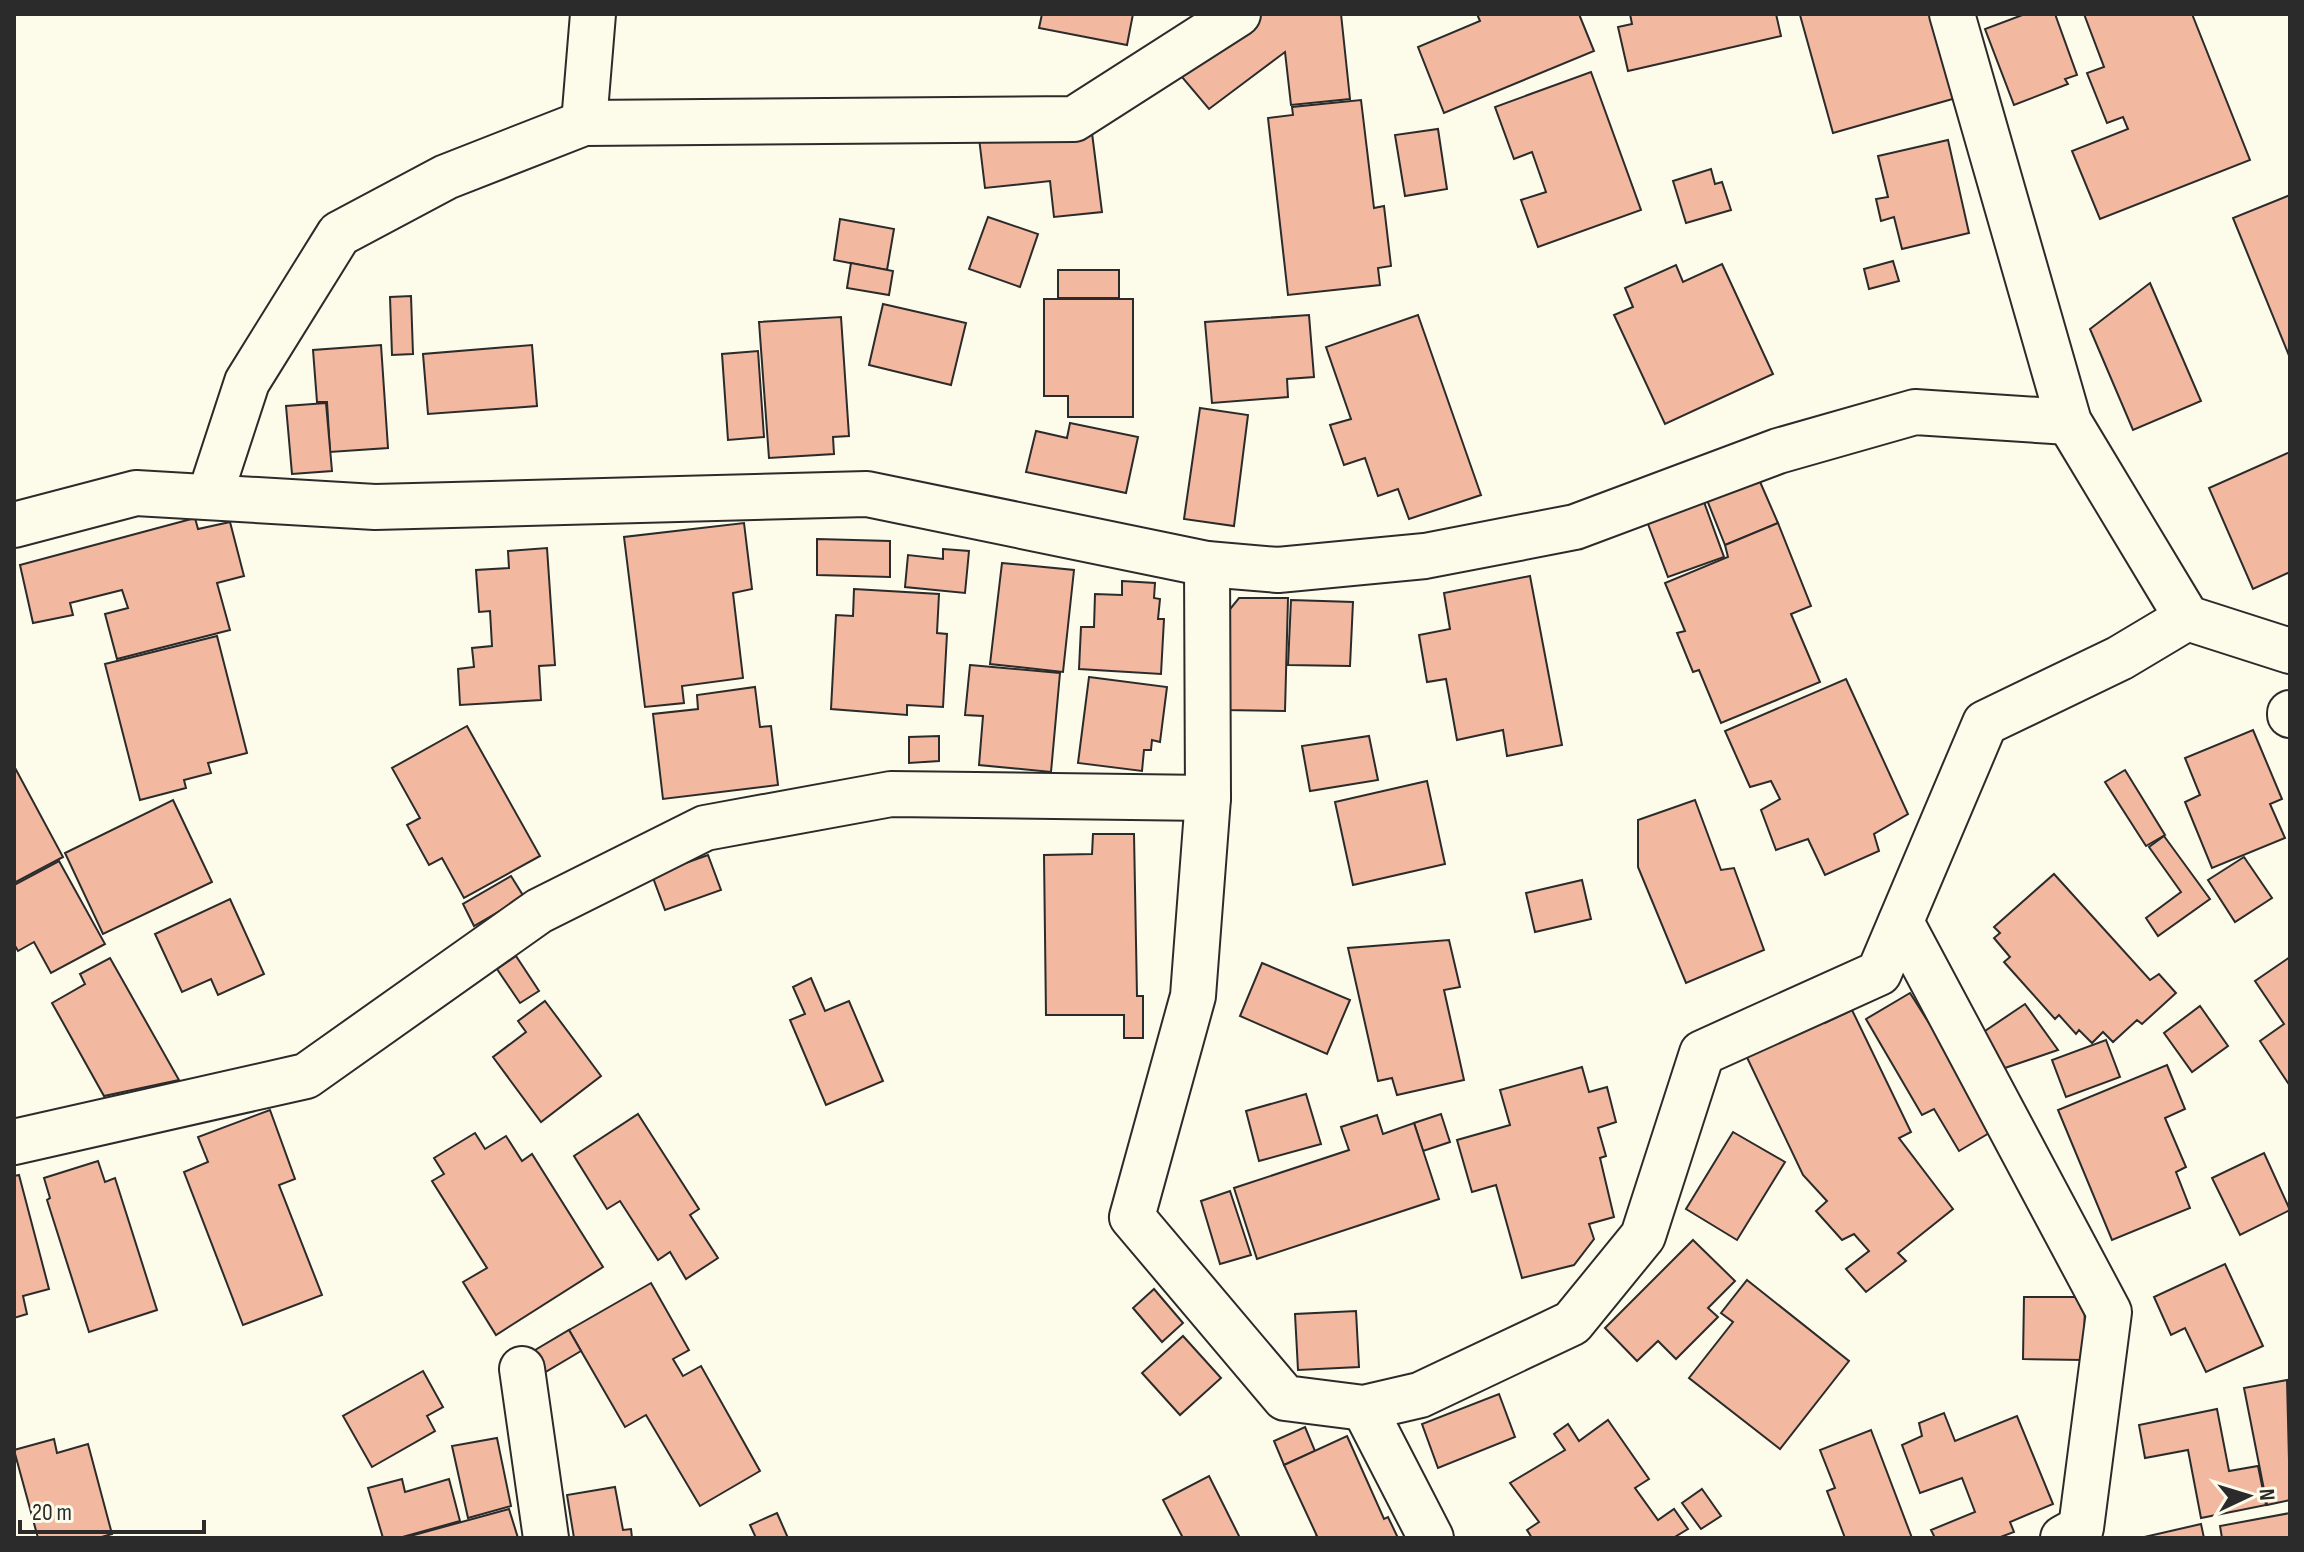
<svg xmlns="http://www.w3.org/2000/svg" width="2304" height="1552" viewBox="0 0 2304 1552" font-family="'Sofia Sans Condensed',sans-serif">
<rect width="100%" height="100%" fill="#fdfbea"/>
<g fill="#f2b8a0" stroke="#2b2b2b" stroke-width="2">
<path d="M1042 14H1133L1127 45 1039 28Z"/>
<path d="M1249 14H1341L1350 99 1291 105 1285 52 1209 109 1176 70Z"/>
<path d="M1477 14H1579L1594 51 1444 113 1418 47 1480 21Z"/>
<path d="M1630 14H1776L1781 36 1628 71 1618 27 1632 24Z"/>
<path d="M1932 14 1956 98 1833 133 1800 15Z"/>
<path d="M2025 14H2055L2077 75 2065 79 2068 84 2014 105 1985 29Z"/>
<path d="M2084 14H2192L2250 160 2100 219 2072 151 2128 129 2123 117 2107 123 2087 73 2104 67Z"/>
<path d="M1591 72 1641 210 1538 247 1521 200 1546 192 1532 152 1514 159 1495 107Z"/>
<path d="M1361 100 1374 208 1384 206 1391 266 1378 268 1380 285 1288 295 1268 118 1293 115 1292 107Z"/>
<path d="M1091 125 1102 212 1054 217 1050 181 985 188 979 138Z"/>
<path d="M1438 129 1447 189 1405 196 1395 135Z"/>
<path d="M1948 140 1969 233 1902 249 1894 217 1881 221 1876 199 1888 197 1878 156Z"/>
<path d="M1711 169 1715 184 1722 182 1731 210 1686 223 1673 181Z"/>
<path d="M2290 195V358L2233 218Z"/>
<path d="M988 217 1038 234 1020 287 969 269Z"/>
<path d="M840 219 894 229 887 270 834 260Z"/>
<path d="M1893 261 1899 281 1869 289 1864 269Z"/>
<path d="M851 263 893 271 889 295 847 288Z"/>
<path d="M1722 264 1773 374 1665 424 1614 315 1633 307 1625 288 1676 265 1683 282Z"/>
<rect x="1058" y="270" width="61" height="28"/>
<path d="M2150 283 2201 401 2133 430 2090 329Z"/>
<path d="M411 296 413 354 392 355 390 297Z"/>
<path d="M1044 299H1133V417H1068V396H1044Z"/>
<path d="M883 304 966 323 951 385 869 365Z"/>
<path d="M1309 315 1314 377 1287 379 1288 397 1212 403 1205 322Z"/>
<path d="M1418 315 1481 495 1409 519 1398 489 1378 496 1365 458 1344 465 1330 425 1351 419 1326 347Z"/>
<path d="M841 317 849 436 833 437 834 454 769 458 759 322Z"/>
<path d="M381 345 388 448 330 452 327 402H317L313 350Z"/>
<path d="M532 345 537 406 428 414 423 354Z"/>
<path d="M758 351 764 437 728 440 722 354Z"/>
<path d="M326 403 332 471 292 474 286 406Z"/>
<path d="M1200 408 1248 415 1234 526 1184 519Z"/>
<path d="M1070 423 1138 437 1126 493 1026 472 1036 431 1067 438Z"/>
<path d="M2290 452V572L2253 589 2209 488Z"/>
<path d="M1754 468 1778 523 1725 545 1703 490Z"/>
<path d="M1700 491 1724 557 1668 577 1645 516Z"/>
<path d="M195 518 198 529 230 522 244 576 217 583 230 630 117 659 105 614 128 608 122 590 70 603 73 615 33 623 20 565Z"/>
<path d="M744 523 752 589 733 593 743 678 682 686 684 703 645 707 624 537Z"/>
<path d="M1778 523 1811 606 1791 614 1820 682 1721 723 1699 670 1693 672 1677 633 1685 631 1665 583 1728 557 1725 545Z"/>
<path d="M817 539 890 541V577L817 575Z"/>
<path d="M547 548 555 665 539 666 541 700 460 705 458 669 474 667 472 648 492 646 490 611 479 612 476 570 509 568 508 551Z"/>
<path d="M943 549 969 551 965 593 905 587 908 555 943 559Z"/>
<path d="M1002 563 1074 570 1063 672 990 664Z"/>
<path d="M1530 576 1562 745 1507 756 1503 730 1457 740 1446 679 1427 682 1419 635 1450 629 1444 593Z"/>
<path d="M1122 581 1155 583 1154 598 1160 599 1158 619H1164L1161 674 1079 669 1081 627H1094L1095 594 1122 595Z"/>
<path d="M854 589 939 594 937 633 947 634 943 707 907 705V715L831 709 836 615 853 616Z"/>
<path d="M1239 598H1288L1285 711 1223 710 1226 614Z"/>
<path d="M1291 600 1353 602 1350 666 1288 665Z"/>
<path d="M217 636 247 753 208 763 211 773 184 780 186 788 140 800 105 664Z"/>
<path d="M970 665 1060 673 1051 772 979 765 983 716 965 715Z"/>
<path d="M1089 677 1167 687 1160 742 1152 740 1151 750H1144L1142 771 1078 763Z"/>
<path d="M1846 679 1908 814 1874 834 1879 851 1825 875 1808 839 1776 850 1761 810 1780 799 1771 781 1750 787 1725 731Z"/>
<path d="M755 687 760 727 771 726 778 785 663 799 653 714 698 709 697 695Z"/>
<path d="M467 726 540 856 464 898 442 858 429 865 407 825 420 818 392 768Z"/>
<path d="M2253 730 2282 799 2270 804 2285 838 2212 868 2185 802 2200 795 2185 758Z"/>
<path d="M939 736V761L909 763V737Z"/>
<path d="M1369 736 1378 780 1310 791 1302 746Z"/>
<path d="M14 766 63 857 14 883Z"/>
<path d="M2125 770 2165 835 2146 846 2105 782Z"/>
<path d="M1427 781 1445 864 1353 885 1335 802Z"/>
<path d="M173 800 212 882 103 934 65 853Z"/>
<path d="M1695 800 1721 870 1734 868 1764 950 1686 983 1638 867V820Z"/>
<path d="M1093 834H1134L1137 996H1143V1038H1124V1015H1046L1044 855 1092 854Z"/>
<path d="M2164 836 2210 899 2158 936 2146 918 2181 892 2149 847Z"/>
<path d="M708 855 721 890 665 910 652 875Z"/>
<path d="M2244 857 2272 898 2235 922 2208 880Z"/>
<path d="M59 861 105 944 51 973 34 942 18 951 14 944V885Z"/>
<path d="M2054 874 2150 980 2159 974 2176 993 2142 1024 2137 1020 2113 1042 2103 1032 2092 1043 2079 1030 2076 1034 2059 1015 2055 1019 2004 962 2010 957 1994 938 2000 933 1994 927Z"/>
<path d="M511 876 524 897 474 926 463 904Z"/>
<path d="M1582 880 1591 919 1535 932 1526 893Z"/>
<path d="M230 899 264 974 218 995 211 979 182 992 155 934Z"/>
<path d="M1449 940 1460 987 1444 990 1464 1080 1397 1095 1392 1078 1378 1081 1348 948Z"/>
<path d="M516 956 539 991 520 1003 497 969Z"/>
<path d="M2290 957V1086L2260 1041 2284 1024 2255 981Z"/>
<path d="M110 958 179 1080 104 1096 52 1003 85 984 80 974Z"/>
<path d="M1262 963 1350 1000 1327 1054 1240 1016Z"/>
<path d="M811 978 825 1011 849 1001 883 1081 826 1105 790 1020 805 1014 793 987Z"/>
<path d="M1910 993 1996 1129 1959 1151 1934 1109 1922 1115 1866 1019Z"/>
<path d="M545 1001 601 1076 541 1122 493 1057 526 1032 518 1021Z"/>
<path d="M2025 1004 2058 1050 2005 1068 1982 1033Z"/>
<path d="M2200 1006 2228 1046 2192 1072 2164 1033Z"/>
<path d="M1818 1010 1825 1023 1852 1010 1911 1132 1899 1138 1953 1209 1898 1253 1906 1261 1866 1292 1846 1269 1869 1251 1854 1234 1842 1240 1816 1211 1827 1201 1803 1175 1742 1047Z"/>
<path d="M2106 1040 2120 1077 2066 1097 2052 1060Z"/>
<path d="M2167 1065 2185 1109 2165 1118 2186 1167 2176 1172 2190 1208 2112 1240 2058 1110Z"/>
<path d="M1582 1067 1589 1092 1607 1087 1616 1122 1598 1128 1606 1156 1600 1158 1614 1217 1589 1224 1594 1239 1574 1265 1522 1278 1496 1185 1472 1192 1457 1140 1510 1125 1500 1090Z"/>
<path d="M1306 1094 1321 1144 1259 1161 1246 1111Z"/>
<path d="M270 1110 295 1179 279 1185 322 1295 243 1325 184 1172 208 1162 198 1137Z"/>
<path d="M638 1114 699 1209 690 1215 718 1258 686 1279 670 1252 658 1260 620 1201 607 1209 574 1156Z"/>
<path d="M1441 1114 1450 1142 1423 1151 1414 1123Z"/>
<path d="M1377 1115 1383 1134 1414 1123 1439 1199 1257 1259 1234 1188 1349 1150 1341 1127Z"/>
<path d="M1733 1132 1785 1162 1737 1240 1686 1209Z"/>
<path d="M475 1133 485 1149 506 1136 522 1161 532 1154 603 1267 496 1335 463 1282 487 1268 432 1181 444 1174 434 1158Z"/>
<path d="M2264 1153 2290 1210 2240 1235 2212 1178Z"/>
<path d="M98 1161 105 1182 115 1178 157 1310 89 1332 47 1200 50 1198 44 1178Z"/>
<path d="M19 1175 49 1289 23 1296 27 1314 14 1318V1176Z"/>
<path d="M1230 1191 1251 1255 1220 1264 1201 1201Z"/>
<path d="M1693 1240 1735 1281 1708 1308 1718 1317 1676 1359 1658 1341 1637 1361 1605 1328Z"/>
<path d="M2225 1264 2263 1346 2206 1372 2185 1328 2171 1335 2154 1297Z"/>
<path d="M1747 1280 1849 1361 1780 1449 1689 1378 1733 1322 1721 1313Z"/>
<path d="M651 1283 689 1350 673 1359 683 1376 701 1366 760 1471 700 1506 646 1415 625 1427 569 1330Z"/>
<path d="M1154 1289 1183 1323 1162 1342 1133 1308Z"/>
<path d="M2024 1297H2085L2084 1360 2023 1359Z"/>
<path d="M1356 1311 1359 1367 1298 1370 1295 1314Z"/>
<path d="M569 1330 581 1351 542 1374 530 1353Z"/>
<path d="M1183 1336 1221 1378 1180 1415 1142 1373Z"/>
<path d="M423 1371 443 1407 427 1416 435 1431 372 1467 343 1416Z"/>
<path d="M2287 1380 2290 1500 2267 1505 2244 1388Z"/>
<path d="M1499 1394 1515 1437 1438 1468 1422 1424Z"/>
<path d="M2217 1409 2229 1471 2258 1466 2266 1505 2201 1518 2188 1450 2145 1458 2139 1425Z"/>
<path d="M1944 1413 1955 1441 2017 1416 2053 1504 2010 1522 2014 1532 1998 1538H1935L1931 1530 1975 1512 1962 1478 1920 1493 1902 1445 1922 1436 1919 1423Z"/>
<path d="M1608 1420 1649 1479 1635 1488 1658 1520 1674 1509 1688 1529 1673 1538H1532L1527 1530 1539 1522 1510 1483 1565 1450 1554 1434 1568 1424 1579 1441Z"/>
<path d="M1305 1427 1315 1451 1284 1465 1274 1441Z"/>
<path d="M1871 1430 1912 1538H1845L1827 1491 1835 1488 1820 1450Z"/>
<path d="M1347 1436 1384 1519 1388 1517 1398 1538H1313L1317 1536 1284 1465Z"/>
<path d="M497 1438 511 1506 468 1518 452 1446Z"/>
<path d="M54 1439 57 1453 88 1444 112 1534 98 1538H38L14 1450Z"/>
<path d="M1209 1476 1240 1538H1183L1163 1500Z"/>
<path d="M402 1479 405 1492 449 1479 460 1521 399 1538H383L368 1488Z"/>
<path d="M615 1487 623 1530 631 1529 632 1538H574L567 1495Z"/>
<path d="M1702 1489 1721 1516 1701 1529 1682 1503Z"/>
<path d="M509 1509 518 1538H403Z"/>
<path d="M777 1513 788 1538H756L750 1525Z"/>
<path d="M2290 1513V1538H2222L2220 1526Z"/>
<path d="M2201 1524 2204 1538H2140Z"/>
</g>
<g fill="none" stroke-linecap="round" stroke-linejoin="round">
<defs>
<g id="minor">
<path d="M1952 14 2069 422 2187 618 2290 651"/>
<path d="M584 123 593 14"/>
<path d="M210 495 247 382 339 234 446 177 584 123 1074 119 1238 14"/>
<path d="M14 525 136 493 375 507 867 494 1207 564 1278 570 1425 556 1575 527 1778 451 1915 412 2069 422"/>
<path d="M1207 564 1208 798 1193 996 1132 1217 1285 1398 1364 1408 1420 1395 1572 1323 1643 1236 1702 1053 1879 973 1985 723 2120 658 2187 618"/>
<path d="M2290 713V715"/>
<path d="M1901 922 2109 1312 2081 1528 2063 1538"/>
<path d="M14 1142 306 1076 539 911 705 828 891 794 1208 798"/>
<path d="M522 1369 546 1538"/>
<path d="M1364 1408 1431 1538"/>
</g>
</defs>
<use href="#minor" stroke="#2b2b2b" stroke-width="48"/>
<use href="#minor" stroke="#fdfbea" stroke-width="44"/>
</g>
<rect width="2304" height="1552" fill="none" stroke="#2b2b2b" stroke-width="32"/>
<g transform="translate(2248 1496) rotate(86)" stroke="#fdfbea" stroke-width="6" paint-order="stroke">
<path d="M0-6L14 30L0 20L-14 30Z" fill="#2b2b2b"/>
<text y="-12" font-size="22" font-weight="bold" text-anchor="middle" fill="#2b2b2b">N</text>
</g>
<path d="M20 1520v12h184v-12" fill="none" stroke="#2b2b2b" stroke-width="4"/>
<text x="32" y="1520" font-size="24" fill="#2b2b2b" stroke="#fdfbea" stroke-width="6" paint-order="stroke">20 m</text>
</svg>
